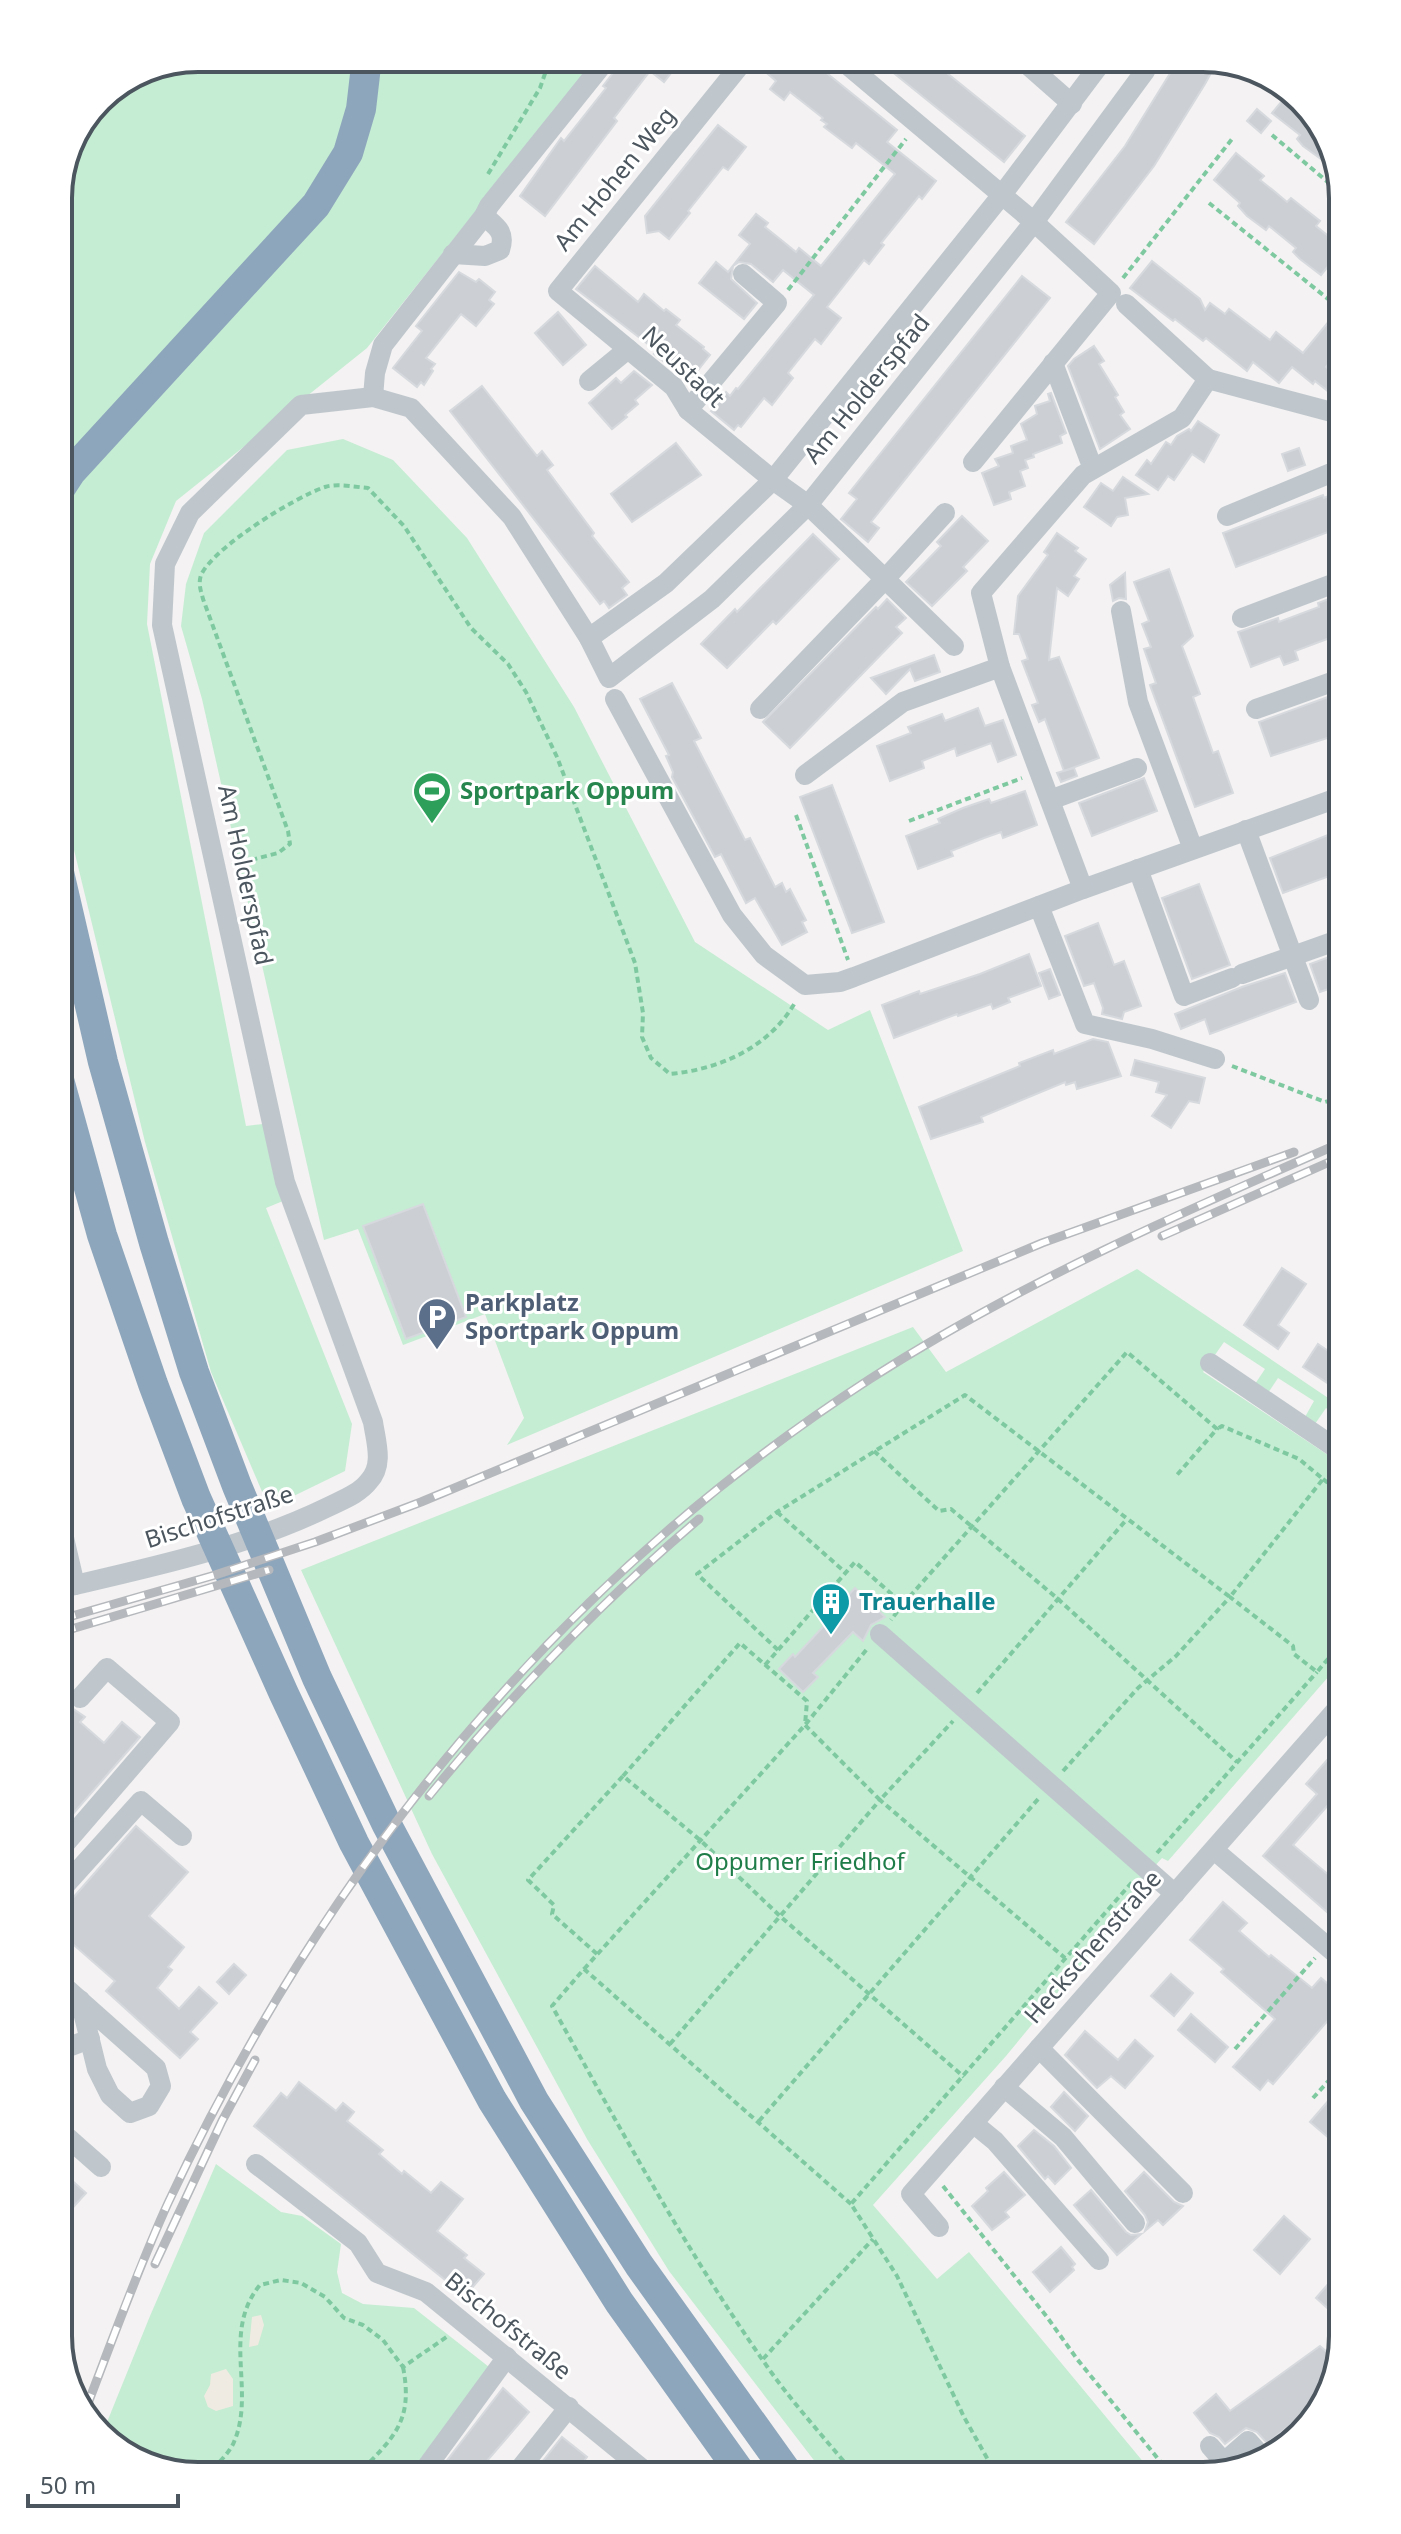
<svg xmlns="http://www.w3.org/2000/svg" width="1401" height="2534" viewBox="0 0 1401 2534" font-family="'Noto Sans',sans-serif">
<rect width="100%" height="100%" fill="#f4f2f2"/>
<g fill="#c5edd3">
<path d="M593 64 367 348 176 501 150 564 147 624 246 1126 263 1124 283 1201 266 1208 352 1424 345 1471 269 1508 211 1372 145 1142 58 784V527L118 403 58 468V189L99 99 145 68Z"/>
<path d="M343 439 393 460 467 538 574 707 695 942 828 1030 870 1010 963 1251 507 1445 524 1418 485 1314 403 1345 358 1229 324 1240 202 699 181 626 186 584 204 533 287 450Z"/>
<path d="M1137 1269 1343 1408V1420L1326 1408 1315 1424 1305 1417 1314 1401 1278 1378 1268 1393 1255 1384 1265 1369 1224 1342 1203 1372 1343 1465V1660L1168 1861 1162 1858 1136 1887 1141 1892 1006 2056 873 2205 937 2279 969 2252 1155 2476H826L669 2271 587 2139 432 1854 301 1570 913 1327 946 1372Z"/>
<path d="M216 2164 281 2212 302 2216 341 2244 337 2272 342 2293 363 2304 414 2308 489 2367 413 2476H189L120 2452 103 2432 150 2316Z"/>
</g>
<g fill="#f0ebe2">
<path d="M261 2315 264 2325 258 2345 249 2347 252 2317Z"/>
<path d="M226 2369 233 2379V2406L216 2411 208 2407 204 2396 210 2385 211 2374Z"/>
</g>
<g fill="#cccfd4" stroke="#d6d9dd" stroke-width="2">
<path d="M1213 58 1218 60 1205 84 1154 166 1094 244 1066 222 1125 146 1179 59Z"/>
<path d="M932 61 1025 136 1004 162 880 62Z"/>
<path d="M813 62 897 130 887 142 936 181 922 199 919 196 881 243 884 245 869 264 864 260 827 307 841 318 821 344 815 339 788 373 793 378 772 405 764 398 741 427 738 425 734 430 711 411 726 392 730 396 736 388 738 389 814 295 783 270 773 282 751 264 739 262 733 266 731 279 757 303 744 319 699 283 716 262 728 272 750 244 739 235 756 214 768 223 765 227 780 239 796 252 799 248 821 266 895 174 856 143 852 148 824 127 827 124 821 120 823 118 790 92 784 100 776 94 770 89 776 81 755 63Z"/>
<path d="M679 63 664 82 650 71 614 118 617 121 545 216 520 196 561 138 564 141 606 88 603 86 620 64Z"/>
<path d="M1291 90 1332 144 1334 152 1325 162 1303 146 1297 139 1300 135 1272 113Z"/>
<path d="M1257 109 1271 121 1261 133 1247 121Z"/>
<path d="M718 125 746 147 728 170 723 167 688 211 690 213 669 239 659 231 647 233 645 216Z"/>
<path d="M1236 153 1264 176 1260 180 1274 191 1287 202 1291 198 1320 221 1316 226 1343 248 1321 275 1300 259 1293 252 1296 248 1269 226 1266 230 1247 216 1238 206 1240 203 1214 180Z"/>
<path d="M1152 261 1200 299 1205 310 1210 303 1225 314 1229 309 1270 340 1276 332 1303 353 1343 304V332L1328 351 1335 356 1326 367 1340 379 1329 392 1315 381 1313 384 1292 367 1279 383 1253 362 1247 371 1206 338 1203 341 1175 319 1173 321 1130 288Z"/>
<path d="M595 266 638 302 644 294 664 311 666 309 680 320 676 325 704 347 703 349 710 355 691 379 674 365 671 367 654 354 657 351 576 289Z"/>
<path d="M459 272 476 282 479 279 495 292 489 300 494 304 476 326 461 314 426 358 435 364 431 369 433 371 424 385 421 382 417 387 393 368 422 331 416 326Z"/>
<path d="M1022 276 1050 298 871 522 879 528 868 542 841 519 857 499 849 493Z"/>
<path d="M558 312 586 345 563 365 535 333Z"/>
<path d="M1094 346 1104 361 1099 364 1118 395 1115 397 1124 412 1120 415 1130 429 1100 449 1068 366 1074 359Z"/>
<path d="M634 371 652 385 635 400 638 404 625 415 627 417 612 429 589 403 616 378 621 383Z"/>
<path d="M482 386 537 456 542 451 553 465 547 470 594 533 592 536 629 582 622 588 627 595 609 608 604 601 600 604 450 411Z"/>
<path d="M1051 393 1066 433 1060 436 1062 443 1033 454 1034 457 1025 460 1028 468 1020 471 1025 486 1009 492 1011 499 994 505 982 473 999 466 995 459 1013 453 1011 446 1027 440 1021 424 1037 414 1035 406 1050 401 1048 394Z"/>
<path d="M1198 421 1219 435 1204 462 1192 454 1174 480 1168 476 1158 490 1136 475 1147 460 1151 464 1166 442 1171 445 1177 436 1189 429 1191 431Z"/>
<path d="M676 443 701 475 632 522 611 494Z"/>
<path d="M1299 448 1305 465 1288 471 1282 454Z"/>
<path d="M1123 477 1148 494 1125 498 1128 515 1117 517 1111 526 1084 507 1101 483 1113 491Z"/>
<path d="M1343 490V512L1332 517 1336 529 1236 567 1223 533 1323 495 1324 498Z"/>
<path d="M962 516 988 541 963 567 967 571 932 606 906 582 941 546 937 542Z"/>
<path d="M1057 533 1078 548 1075 551 1086 559 1074 576 1079 579 1068 596 1057 588 1049 660 1059 657 1099 758 1064 771 1045 719 1039 722 1032 705 1038 703 1022 661 1028 659 1019 634H1014L1018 596 1048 555 1044 552Z"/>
<path d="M813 534 839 559 776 624 773 621 727 668 701 644 735 609 737 612Z"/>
<path d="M1169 569 1193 636 1182 646 1200 694 1193 697 1213 753 1218 751 1233 793 1195 807 1150 685 1156 683 1144 649 1151 647 1142 624 1149 621 1134 582Z"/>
<path d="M1125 573 1126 599 1119 598 1113 601 1110 585Z"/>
<path d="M1339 595 1343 606V633L1295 651 1298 660 1284 665 1280 656 1251 667 1238 632 1278 618 1279 622 1319 607 1318 603Z"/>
<path d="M887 599 906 618 896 627 902 633 790 748 763 722 876 607 878 609Z"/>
<path d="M934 655 940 672 915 681 910 669 886 694 871 678Z"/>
<path d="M672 683 701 738 694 741 745 840 750 838 775 887 782 883 786 892 790 889 806 920 802 922 807 932 782 945 755 898 746 903 721 854 715 857 672 777 673 772 666 756 669 755 640 699Z"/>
<path d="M1336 694 1343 714V733L1271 756 1259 722Z"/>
<path d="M978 708 985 726 1003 720 1016 755 998 762 991 743 957 756 955 748 922 761 924 768 890 781 877 746 911 733 908 727 942 714 945 721Z"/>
<path d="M1074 768 1077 776 1061 782 1057 773Z"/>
<path d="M1144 778 1157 811 1092 836 1079 803Z"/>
<path d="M832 785 884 922 852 933 800 797Z"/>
<path d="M1025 791 1037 825 1003 838 1001 832 984 838 951 851 953 856 918 869 906 836 940 823 938 819 963 808 989 799 991 803Z"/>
<path d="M1343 829V871L1283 893 1270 858Z"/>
<path d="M1199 884 1230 965 1192 979 1162 898Z"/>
<path d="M1098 923 1114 965 1124 961 1141 1006 1124 1012 1122 1019 1102 1014 1103 1008 1094 983 1084 986 1065 936Z"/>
<path d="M1343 952V984L1320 992 1310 964Z"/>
<path d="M1029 954 1041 986 1008 998 1010 1002 993 1009 991 1004 958 1016 957 1014 894 1038 882 1005 919 991 920 994 980 974Z"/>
<path d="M1050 969 1060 995 1049 999 1039 973Z"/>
<path d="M1285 973 1296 1002 1210 1034 1205 1019 1181 1029 1175 1014 1242 987Z"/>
<path d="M1093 1039 1108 1042 1121 1076 1077 1089 1075 1082 1066 1085 1065 1082 981 1117 983 1122 931 1139 919 1107 1020 1066 1019 1063 1053 1050 1054 1054Z"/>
<path d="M1135 1060 1205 1078 1199 1103 1189 1101 1171 1128 1152 1116 1167 1095 1156 1092 1159 1082 1131 1075Z"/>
<path d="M423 1204 466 1317 406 1339 363 1226Z"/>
<path d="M1282 1268 1306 1284 1278 1325 1289 1333 1278 1349 1244 1325Z"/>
<path d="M1318 1344 1343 1361 1329 1384 1303 1367Z"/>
<path d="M855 1588 885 1617 871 1625 863 1641 853 1632 813 1673 818 1677 803 1692 779 1669 793 1654 795 1657 834 1615 832 1613Z"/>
<path d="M58 1693 72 1708 85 1717 80 1722 104 1743 122 1722 140 1737 58 1831Z"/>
<path d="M1343 1742V1788L1293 1845 1343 1887V1926L1263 1856 1317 1794 1306 1784Z"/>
<path d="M136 1826 188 1872 149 1916 184 1947 168 1967 172 1970 157 1988 179 2009 199 1987 217 2003 190 2032 198 2039 180 2058 106 1991 115 1981 58 1931V1915Z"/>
<path d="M1223 1902 1247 1923 1239 1931 1269 1957 1271 1955 1312 1988 1321 1978 1343 1997V2003L1273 2084 1268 2080 1260 2090 1233 2067 1275 2019 1221 1972 1224 1969 1190 1940Z"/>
<path d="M234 1964 246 1975 229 1994 217 1982Z"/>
<path d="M1171 1974 1193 1993 1174 2016 1151 1996Z"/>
<path d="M1191 2014 1228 2047 1215 2062 1178 2030Z"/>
<path d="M1085 2031 1118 2060 1135 2040 1153 2056 1125 2088 1111 2076 1097 2088 1065 2055Z"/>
<path d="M299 2082 336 2111 343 2103 354 2112 347 2121 383 2150 379 2154 402 2174 404 2171 431 2193 441 2182 463 2199 437 2231 467 2255 464 2258 484 2274 465 2296 254 2126 281 2093 287 2098Z"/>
<path d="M1343 2084V2136L1336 2144 1310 2122Z"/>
<path d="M1064 2092 1088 2116 1075 2131 1051 2107Z"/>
<path d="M1034 2130 1054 2146 1071 2168 1055 2184 1048 2176 1045 2179 1018 2146Z"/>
<path d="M58 2168 86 2193 58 2224Z"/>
<path d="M1004 2172 1025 2195 1005 2212 1009 2217 992 2230 972 2206 988 2191 986 2188Z"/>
<path d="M1144 2172 1174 2202 1183 2206 1163 2225 1158 2220 1145 2231 1148 2222 1145 2215 1125 2191Z"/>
<path d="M1091 2190 1126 2232 1131 2235 1141 2234 1117 2255 1074 2205Z"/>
<path d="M1284 2216 1310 2239 1280 2274 1254 2250Z"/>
<path d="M1061 2247 1075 2264 1072 2267 1074 2270 1050 2292 1033 2272Z"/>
<path d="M1343 2267V2322L1316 2298Z"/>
<path d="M1320 2346 1336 2360 1324 2399 1267 2443 1257 2432 1246 2428 1225 2444 1219 2437 1210 2433 1194 2413 1216 2394 1230 2411Z"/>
<path d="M503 2388 529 2412 474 2476H435Z"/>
<path d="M562 2437 587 2457 572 2476H531Z"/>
<path d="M1208 2463 1218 2473 1193 2476Z"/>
</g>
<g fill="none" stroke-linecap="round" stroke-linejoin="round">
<g stroke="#7fc9a1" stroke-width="4" stroke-dasharray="6 4" stroke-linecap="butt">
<path d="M1272 135 1342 194"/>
<path d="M488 174 540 88 548 65"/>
<path d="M1209 203 1343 311"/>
<path d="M1123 278 1232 139"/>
<path d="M788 290 906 139"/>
<path d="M796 815 848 960"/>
<path d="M909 821 1022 778"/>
<path d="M232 865 278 853 290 844 288 831 203 599C201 591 198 584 201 575 214 547 295 497 325 487 337 483 355 487 368 488L404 526 471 628 508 664 526 692 557 757 635 963 643 1013 642 1037 651 1058 670 1074C721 1069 770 1047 796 1001"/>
<path d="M1232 1066 1325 1102 1343 1097"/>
<path d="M874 1451 939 1511 951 1509 1058 1599 1237 1762"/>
<path d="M1323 1479 1343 1495"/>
<path d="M777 1512 846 1573"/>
<path d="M903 1604 1127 1352 1217 1429 1176 1476"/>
<path d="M778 1650 697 1574 777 1512 965 1395 1230 1597 1323 1479 1299 1459 1222 1426 1217 1429"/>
<path d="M765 1665 855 1562 903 1604 891 1620"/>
<path d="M977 1693 1127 1519"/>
<path d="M1063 1771 1138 1688 1176 1656 1230 1597 1293 1646 1294 1654 1317 1672 1343 1641"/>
<path d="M623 1776 740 1643 807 1701 805 1725 880 1800 953 1721"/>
<path d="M1157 1853 1317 1672"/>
<path d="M597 1954 552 1914 554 1905 528 1880 623 1776 700 1840 781 1917 964 2077"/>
<path d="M584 1969 805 1725 867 1649"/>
<path d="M670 2044 880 1800 1065 1958"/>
<path d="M1235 2049 1315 1958"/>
<path d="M1313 2098 1343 2065"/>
<path d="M759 2121 1039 1798"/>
<path d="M943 2186 1047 2317 1077 2359 1172 2476"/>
<path d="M851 2204 584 1969 552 2006C621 2130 689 2256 771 2372 797 2408 828 2442 856 2476"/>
<path d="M763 2359 873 2239"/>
<path d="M668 2463 680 2476"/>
<path d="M206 2476C215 2466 229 2454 234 2442 256 2391 221 2332 260 2285L281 2280 301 2283 325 2297 344 2318 363 2325 383 2340 403 2367 448 2336"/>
<path d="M356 2476C392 2439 414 2423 403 2367"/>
<path d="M997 2476 964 2417 897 2276 851 2204 1133 1881"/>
</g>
<g stroke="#bfc7cd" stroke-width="20">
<path d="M1022 60 1072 104"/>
<path d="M844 62 1034 222 1111 293 973 462"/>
<path d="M742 63 558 291 674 387 688 410 773 480 808 505 885 579 760 709"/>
<path d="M453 254 485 256 500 250C506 232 497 227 484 216"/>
<path d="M1126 304 1208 379"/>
<path d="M1053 363 1093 469"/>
<path d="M589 381 628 349"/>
<path d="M373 397 375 373 383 345 484 216 489 206 603 64"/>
<path d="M688 410 777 303 743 274"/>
<path d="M945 513 885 579 954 646"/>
<path d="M1227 516 1343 468"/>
<path d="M1121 611 1138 702 1193 849"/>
<path d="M1242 618 1343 580"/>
<path d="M589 638 666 583 773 480 1001 196 1104 59"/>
<path d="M1000 667 981 593 1083 475 1182 418 1208 379 1343 415"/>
<path d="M615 699 732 915 764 955 805 985 840 982 854 977 1083 889 1343 796"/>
<path d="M1256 709 1343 678"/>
<path d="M805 775 903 702 1000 667 1083 889"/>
<path d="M1050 800 1137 768"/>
<path d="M1246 830 1309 1000"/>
<path d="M1138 869 1184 996 1232 978"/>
<path d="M1039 906 1085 1024 1152 1039 1215 1059"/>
<path d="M1242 974 1341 939"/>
<path d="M1210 1363 1343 1453"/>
<path d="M58 1512 75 1585"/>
<path d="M58 1589C148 1568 244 1548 328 1507 342 1500 359 1494 369 1481 384 1465 376 1442 373 1422L285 1182 162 625 165 564 190 513 301 405 373 397 411 408 512 517 589 638 609 678 712 599 808 505 1034 222 1145 71 1151 59"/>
<path d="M880 1634 1175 1894"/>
<path d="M1214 1850 1343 1960"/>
<path d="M58 1852 170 1722 107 1668 80 1698"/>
<path d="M58 1893 141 1801 182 1836"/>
<path d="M58 1981 156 2068 161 2086 149 2106 130 2113 110 2095 97 2069 80 2000"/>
<path d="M58 2010 80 2000"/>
<path d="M1039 2048 1183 2193"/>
<path d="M58 2051 90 2039"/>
<path d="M1004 2087 1063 2137 1135 2223"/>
<path d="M973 2123 995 2141 1099 2260"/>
<path d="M58 2129 101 2167"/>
<path d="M256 2164 358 2243 377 2273 426 2292 651 2476"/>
<path d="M939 2227 911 2194 1343 1702"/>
<path d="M1210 2446 1224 2462 1248 2441 1264 2459"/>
<path d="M428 2465 507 2357"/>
<path d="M514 2476 569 2407"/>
</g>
<g stroke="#8ea6bc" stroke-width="30">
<path d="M58 492 71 472 316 205 348 153 361 109 366 66"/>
<path d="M58 868 103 1062 154 1243 194 1372 237 1486 317 1678 387 1825 534 2101 639 2265 790 2476"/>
<path d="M58 1076 102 1235 153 1384 196 1498 284 1694 354 1843 492 2100 619 2302 743 2476"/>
</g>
<defs>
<g id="rail">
<path d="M1162 1236 1343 1156"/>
<path d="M58 1620 215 1575 315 1542 421 1502 1042 1243 1294 1152"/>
<path d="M58 1633 269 1570"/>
<path d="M429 1796C511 1695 600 1603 699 1519"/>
<path d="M155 2264 222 2121 255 2060"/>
<path d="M85 2411C112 2341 137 2271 168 2203 325 1868 557 1581 870 1379 1018 1284 1182 1212 1343 1142"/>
</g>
</defs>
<use href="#rail" stroke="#b5b8bc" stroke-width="9"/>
<use href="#rail" stroke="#fff" stroke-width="6" stroke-dasharray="18" stroke-linecap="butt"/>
</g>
<defs>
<symbol id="stadium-pin" viewBox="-11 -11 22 30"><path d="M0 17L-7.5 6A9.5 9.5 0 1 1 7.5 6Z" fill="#2e9e5b" stroke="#fff"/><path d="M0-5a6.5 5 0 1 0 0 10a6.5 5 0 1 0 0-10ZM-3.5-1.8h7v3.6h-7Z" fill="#fff"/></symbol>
<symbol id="parking-pin" viewBox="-11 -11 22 30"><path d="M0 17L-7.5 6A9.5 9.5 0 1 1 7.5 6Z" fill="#5c6f8a" stroke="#fff"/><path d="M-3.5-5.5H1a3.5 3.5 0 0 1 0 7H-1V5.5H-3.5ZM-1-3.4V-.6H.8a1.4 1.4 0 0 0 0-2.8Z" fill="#fff"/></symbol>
<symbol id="building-pin" viewBox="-11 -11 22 30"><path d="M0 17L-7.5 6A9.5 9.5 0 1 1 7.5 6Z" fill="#0f9aa8" stroke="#fff"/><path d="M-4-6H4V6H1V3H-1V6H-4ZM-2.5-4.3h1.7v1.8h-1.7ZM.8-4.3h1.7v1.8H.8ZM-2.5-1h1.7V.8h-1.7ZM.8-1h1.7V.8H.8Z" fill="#fff"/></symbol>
</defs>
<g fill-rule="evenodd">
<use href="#stadium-pin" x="410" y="769" width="44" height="60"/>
<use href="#parking-pin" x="415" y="1295" width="44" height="60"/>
<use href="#building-pin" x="809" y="1580" width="44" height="60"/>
</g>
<g text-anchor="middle" stroke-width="6" stroke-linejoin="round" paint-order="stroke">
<g font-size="24" fill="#4b565e" stroke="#fff">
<text transform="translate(615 179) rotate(-51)" y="8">Am Hohen Weg</text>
<text transform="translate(683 367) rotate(44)" y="8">Neustadt</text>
<text transform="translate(867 389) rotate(-51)" y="8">Am Holderspfad</text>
<text transform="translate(245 875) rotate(78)" y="8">Am Holderspfad</text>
<text transform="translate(219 1517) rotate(-18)" y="8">Bischofstraße</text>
<text transform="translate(1093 1947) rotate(-49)" y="8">Heckschenstraße</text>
<text transform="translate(508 2326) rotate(39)" y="8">Bischofstraße</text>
</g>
<g font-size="24" font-weight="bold" fill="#27864d" stroke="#fff" text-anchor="start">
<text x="460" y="799">Sportpark Oppum</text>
</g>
<g font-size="24" font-weight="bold" fill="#4e5e75" stroke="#fff" text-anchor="start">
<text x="465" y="1311">Parkplatz<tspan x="465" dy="28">Sportpark Oppum</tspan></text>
</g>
<g font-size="24" font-weight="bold" fill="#0d838f" stroke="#fff" text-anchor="start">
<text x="859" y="1610">Trauerhalle</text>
</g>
<g font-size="24" fill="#1f7d49" stroke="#fff">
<text x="800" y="1870">Oppumer Friedhof</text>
</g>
</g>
<path d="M0 0H1401V2534H0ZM198 72H1203A126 126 0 0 1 1329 198V2336A126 126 0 0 1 1203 2462H198A126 126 0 0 1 72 2336V198A126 126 0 0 1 198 72Z" fill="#fff" fill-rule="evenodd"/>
<path fill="none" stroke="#4b565e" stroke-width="4" d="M198 72H1203A126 126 0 0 1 1329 198V2336A126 126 0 0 1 1203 2462H198A126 126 0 0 1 72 2336V198A126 126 0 0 1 198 72Z"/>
<path d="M28 2494v12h150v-12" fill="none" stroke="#4b565e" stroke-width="4"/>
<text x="40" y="2494" font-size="24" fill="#4b565e" stroke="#ffffff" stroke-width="6" paint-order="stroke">50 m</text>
</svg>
